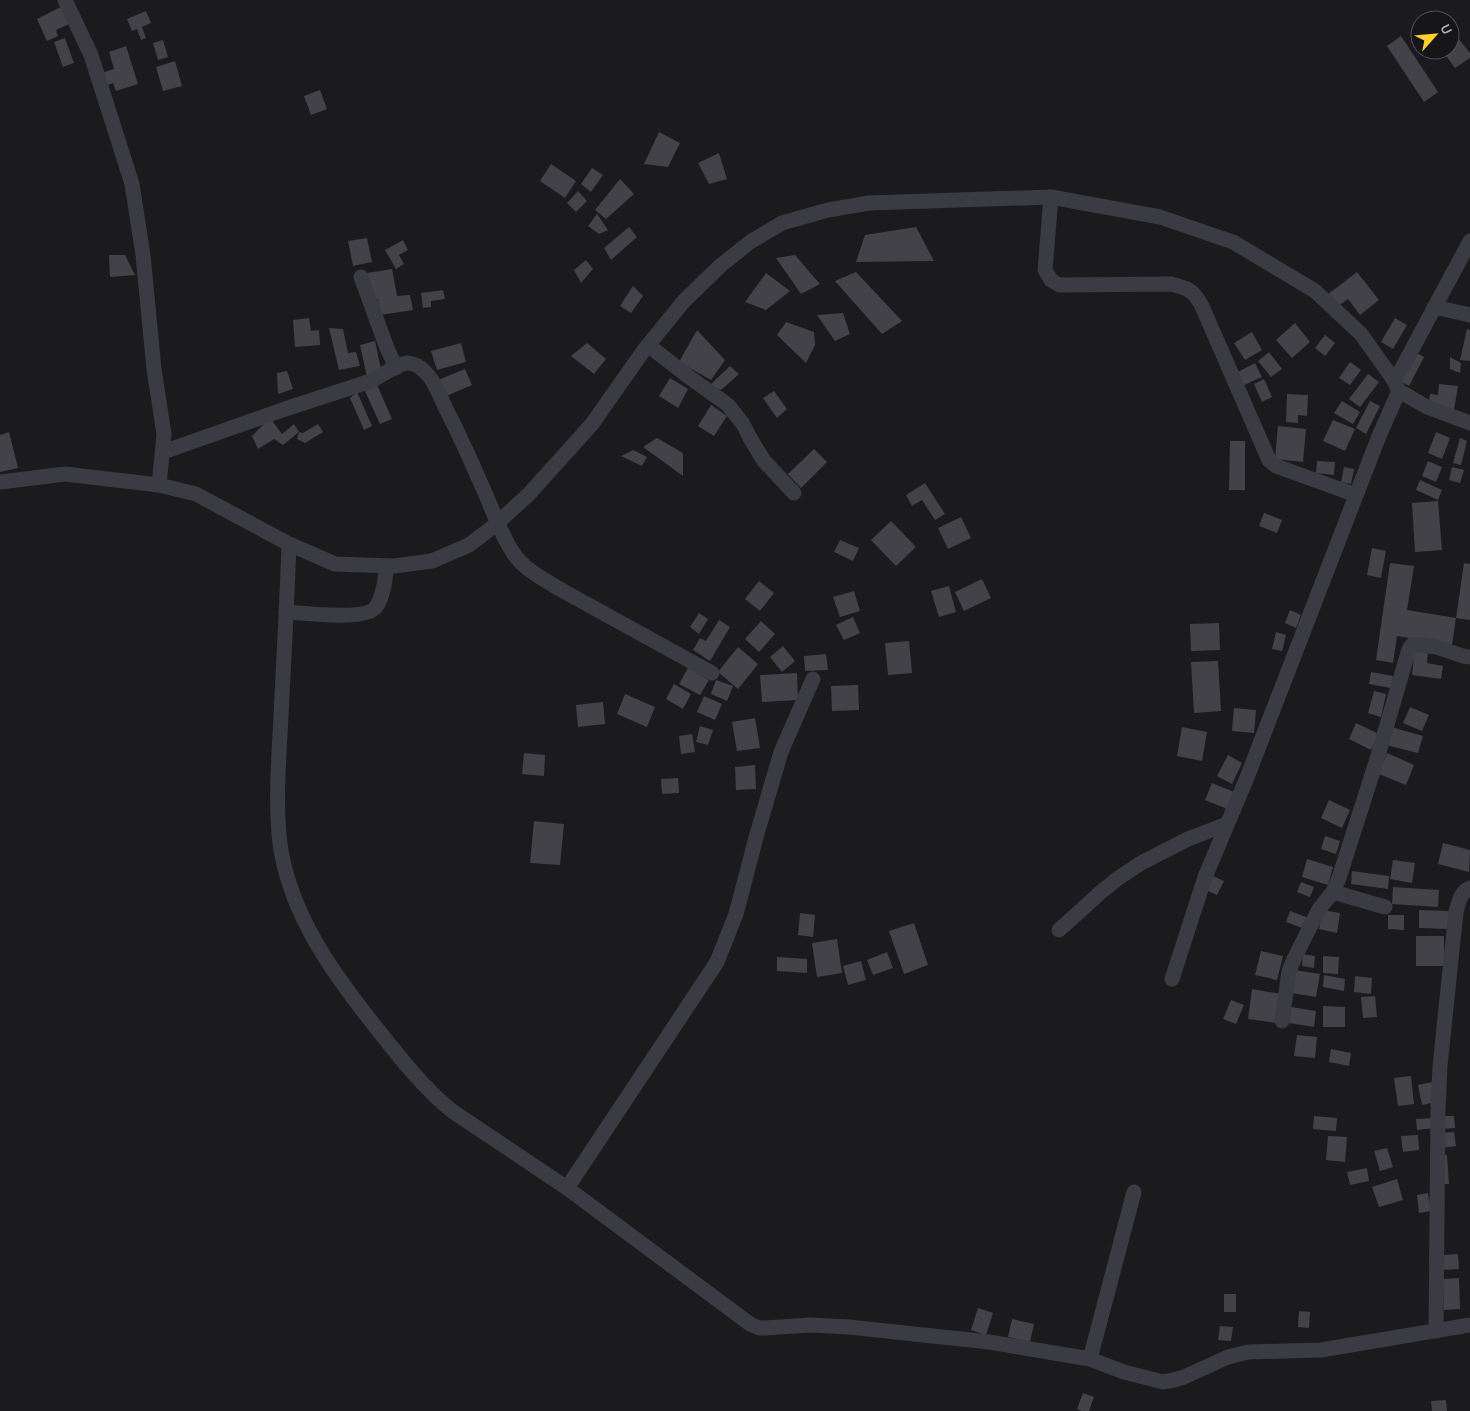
<svg xmlns="http://www.w3.org/2000/svg" width="1470" height="1411" viewBox="0 0 1470 1411" font-family="Karla,sans-serif">
<rect width="100%" height="100%" fill="#1b1a1d"/>
<g fill="#424248">
<path d="M61 7 69 24 56 30 58 36 47 41 37 19Z"/>
<path d="M146 11 151 23 142 27 146 38 141 40 137 29 132 31 127 19Z"/>
<path d="M1401 36 1438 92 1424 102 1387 46Z"/>
<path d="M65 38 74 63 63 67 54 42Z"/>
<path d="M1458 38 1470 53V58L1455 68 1442 50H1450V43Z"/>
<path d="M163 40 168 57 158 60 153 43Z"/>
<path d="M126 46 138 84 116 91 113 83 106 86 102 73 114 69 109 52Z"/>
<path d="M175 61 182 86 163 91 156 67Z"/>
<path d="M320 90 327 109 311 115 304 96Z"/>
<path d="M659 132 680 143 668 167 644 164Z"/>
<path d="M719 153 727 179 709 184 698 163Z"/>
<path d="M551 164 576 181 565 198 540 181Z"/>
<path d="M592 168 603 175 591 192 581 184Z"/>
<path d="M620 179 634 194 606 219 595 210Z"/>
<path d="M578 191 587 201 576 212 567 203Z"/>
<path d="M597 214 608 230 599 234 588 226Z"/>
<path d="M629 227 637 237 611 260 604 248Z"/>
<path d="M916 227 934 261 856 262 865 235Z"/>
<path d="M367 238 372 262 353 266 348 241Z"/>
<path d="M403 240 408 250 399 255 404 264 396 269 385 250Z"/>
<path d="M109 255H125L135 275 110 277Z"/>
<path d="M795 255 820 284 801 294 776 258Z"/>
<path d="M586 260 593 269 581 283 574 270Z"/>
<path d="M392 269 397 296 410 295 413 310 380 315 378 299 373 300 367 273Z"/>
<path d="M856 272 902 321 882 334 835 281Z"/>
<path d="M1357 272 1379 300 1360 315 1348 299 1337 307 1327 295Z"/>
<path d="M766 273 790 291 766 310 745 302Z"/>
<path d="M633 286 643 296 631 313 620 306Z"/>
<path d="M443 290 445 299 431 301V307L423 308 421 293Z"/>
<path d="M843 313 850 334 835 341 817 315Z"/>
<path d="M309 318 311 331 319 330 320 345 295 347 293 320Z"/>
<path d="M1395 318 1407 325 1393 349 1381 342Z"/>
<path d="M786 322 814 332 815 345 806 363 777 335Z"/>
<path d="M1295 323 1310 342 1292 358 1276 340Z"/>
<path d="M329 328 343 329 348 353 356 352 360 366 339 370Z"/>
<path d="M1467 329 1470 330V361L1460 360Z"/>
<path d="M697 330 725 360 711 380 679 362Z"/>
<path d="M1252 332 1262 350 1245 360 1234 343Z"/>
<path d="M1325 335 1335 343 1325 356 1315 348Z"/>
<path d="M375 341 382 374 367 377 360 345Z"/>
<path d="M461 343 466 362 437 370 431 351Z"/>
<path d="M587 343 606 359 594 374 571 356Z"/>
<path d="M1413 351 1424 357 1409 386 1398 380Z"/>
<path d="M1269 352 1282 369 1271 377 1258 361Z"/>
<path d="M1450 357 1461 363 1460 373 1450 369Z"/>
<path d="M1350 362 1361 370 1350 385 1339 378Z"/>
<path d="M1255 363 1262 377 1244 385 1238 372Z"/>
<path d="M730 366 739 374 721 390 710 385Z"/>
<path d="M465 369 472 385 444 397 438 380Z"/>
<path d="M287 371 293 389 278 394 277 373Z"/>
<path d="M1368 374 1379 382 1360 407 1349 399Z"/>
<path d="M670 378 688 389 678 408 659 396Z"/>
<path d="M1264 379 1272 397 1262 402 1254 384Z"/>
<path d="M1439 384 1458 386 1454 410 1428 406 1430 394 1438 395Z"/>
<path d="M377 385 392 419 380 424 365 391Z"/>
<path d="M774 391 787 409 777 418 763 398Z"/>
<path d="M357 392 372 426 364 430 350 398Z"/>
<path d="M1287 394 1308 395 1307 416 1298 415V423L1286 422Z"/>
<path d="M1342 401 1360 412 1353 424 1334 413Z"/>
<path d="M1370 401 1380 406 1366 434 1356 428Z"/>
<path d="M711 405 727 416 714 436 698 426Z"/>
<path d="M270 418 282 434 294 424 299 432 283 445 274 439 258 449 252 436Z"/>
<path d="M1333 420 1355 429 1345 451 1323 441Z"/>
<path d="M318 424 323 432 305 443 297 439 299 432 303 433Z"/>
<path d="M1278 426 1306 429 1303 462 1275 459Z"/>
<path d="M9 432 18 468 0 472V435Z"/>
<path d="M1436 432 1450 438 1442 459 1428 453Z"/>
<path d="M657 438 683 453V476L643 447Z"/>
<path d="M1460 438 1467 441 1461 465 1453 463Z"/>
<path d="M1230 441H1245V490H1229Z"/>
<path d="M814 449 827 462 801 488 788 474Z"/>
<path d="M633 450 647 457 642 466 621 456Z"/>
<path d="M1317 461 1335 462 1334 475 1316 473Z"/>
<path d="M1428 461 1442 467 1436 482 1422 476Z"/>
<path d="M1344 467 1354 469 1351 484 1341 482Z"/>
<path d="M1452 467 1464 470 1460 483 1449 480Z"/>
<path d="M1420 480 1442 490 1438 500 1416 490Z"/>
<path d="M925 483 945 514 935 520 922 500 912 506 906 495Z"/>
<path d="M1438 501 1442 550 1415 552 1412 503Z"/>
<path d="M1264 513 1282 520 1277 533 1259 526Z"/>
<path d="M961 517 971 538 948 549 938 528Z"/>
<path d="M891 521 916 547 896 566 871 540Z"/>
<path d="M840 540 859 548 853 561 834 552Z"/>
<path d="M1372 548 1386 551 1381 578 1367 575Z"/>
<path d="M1390 563 1414 566 1407 610 1456 618 1452 645 1397 636 1393 663 1376 660Z"/>
<path d="M1464 563 1470 564V620L1456 618Z"/>
<path d="M982 579 991 598 964 611 955 592Z"/>
<path d="M759 581 774 593 760 611 745 599Z"/>
<path d="M949 586 956 612 939 617 931 591Z"/>
<path d="M854 591 860 611 840 617 833 597Z"/>
<path d="M1290 610 1301 615 1296 628 1285 623Z"/>
<path d="M699 613 708 619 699 634 690 627Z"/>
<path d="M853 617 860 633 844 640 836 625Z"/>
<path d="M719 620 730 627 710 661 693 650 700 638 706 641Z"/>
<path d="M761 621 775 634 759 652 745 639Z"/>
<path d="M1219 623 1220 650 1191 651 1190 624Z"/>
<path d="M1276 632 1286 635 1282 651 1272 649Z"/>
<path d="M909 641 912 673 888 675 885 643Z"/>
<path d="M783 646 795 661 782 672 770 657Z"/>
<path d="M738 647 758 664 738 689 718 672Z"/>
<path d="M1415 648 1428 650 1427 663 1443 666 1441 679 1412 675Z"/>
<path d="M826 654 828 670 805 671 804 656Z"/>
<path d="M1218 661 1221 711 1194 713 1191 662Z"/>
<path d="M688 668 709 680 700 695 679 684Z"/>
<path d="M1371 672 1393 676 1391 688 1369 684Z"/>
<path d="M797 673 798 700 762 702 760 675Z"/>
<path d="M716 680 733 686 727 701 711 694Z"/>
<path d="M674 684 691 694 683 709 666 699Z"/>
<path d="M858 685 859 710 832 711 831 686Z"/>
<path d="M1374 691 1386 694 1381 717 1368 713Z"/>
<path d="M625 694 655 707 647 727 617 714Z"/>
<path d="M704 696 722 704 715 720 697 712Z"/>
<path d="M603 702 605 724 578 727 576 705Z"/>
<path d="M1410 707 1429 715 1422 731 1403 723Z"/>
<path d="M1234 708 1256 710 1254 733 1232 731Z"/>
<path d="M755 718 760 748 737 751 732 722Z"/>
<path d="M1356 723 1379 734 1371 750 1349 739Z"/>
<path d="M700 726 713 730 708 745 696 742Z"/>
<path d="M1182 727 1207 732 1202 761 1177 756Z"/>
<path d="M1391 727 1423 736 1418 753 1386 745Z"/>
<path d="M692 734 695 752 681 754 679 736Z"/>
<path d="M524 753 545 755 544 776 522 774Z"/>
<path d="M1387 753 1414 765 1406 785 1379 774Z"/>
<path d="M1228 755 1242 763 1232 784 1217 776Z"/>
<path d="M755 765 756 789 736 790 735 767Z"/>
<path d="M678 778 679 793 662 794 661 779Z"/>
<path d="M1212 783 1234 792 1227 809 1205 800Z"/>
<path d="M1329 800 1350 810 1342 828 1321 818Z"/>
<path d="M534 821 564 824 560 865 530 863Z"/>
<path d="M1325 836 1340 841 1336 854 1321 849Z"/>
<path d="M1443 843 1470 850 1469 872 1438 864Z"/>
<path d="M1307 859 1333 867 1328 885 1302 877Z"/>
<path d="M1393 860 1415 863 1412 883 1390 879Z"/>
<path d="M1352 871 1389 876 1388 889 1351 884Z"/>
<path d="M1213 876 1224 881 1217 895 1206 890Z"/>
<path d="M1301 882 1314 887 1310 897 1297 892Z"/>
<path d="M1393 887 1439 890 1438 907 1392 904Z"/>
<path d="M1322 910 1340 913 1337 933 1319 929Z"/>
<path d="M1419 910 1449 911V929L1419 928Z"/>
<path d="M1290 911 1309 918 1305 929 1286 922Z"/>
<path d="M800 913 815 915 813 937 798 935Z"/>
<path d="M1388 915H1404V930L1388 929Z"/>
<path d="M914 923 928 965 904 974 889 931Z"/>
<rect x="1416" y="936" width="28" height="30"/>
<path d="M837 939 842 973 817 977 812 943Z"/>
<path d="M1261 951 1283 956 1277 980 1255 975Z"/>
<path d="M887 952 893 968 873 975 867 960Z"/>
<path d="M1303 954 1315 956 1314 968 1302 966Z"/>
<path d="M1323 956 1339 957 1338 974 1323 973Z"/>
<path d="M777 957 807 959V973L777 971Z"/>
<path d="M861 961 866 980 848 985 843 966Z"/>
<path d="M1295 970 1320 974 1316 997 1291 993Z"/>
<path d="M1324 975 1345 979 1344 991 1323 987Z"/>
<path d="M1355 976 1372 978 1371 994 1354 992Z"/>
<path d="M1252 989 1281 994 1277 1023 1248 1019Z"/>
<path d="M1375 996 1377 1017 1363 1018 1361 997Z"/>
<path d="M1231 1000 1244 1005 1236 1024 1223 1019Z"/>
<path d="M1323 1006 1345 1007V1027H1323Z"/>
<path d="M1291 1007 1316 1011 1314 1027 1289 1023Z"/>
<path d="M1297 1035 1317 1037 1315 1058 1294 1056Z"/>
<path d="M1331 1049 1351 1053 1349 1066 1329 1062Z"/>
<path d="M1411 1076 1414 1104 1398 1106 1394 1078Z"/>
<path d="M1432 1082 1437 1102 1422 1105 1418 1085Z"/>
<path d="M1314 1116 1337 1118 1336 1131 1313 1129Z"/>
<path d="M1440 1116H1454L1455 1128 1441 1129Z"/>
<path d="M1434 1118V1128L1417 1130 1416 1119Z"/>
<path d="M1454 1132 1456 1146 1441 1148 1439 1133Z"/>
<path d="M1418 1135 1419 1150 1403 1152 1401 1136Z"/>
<path d="M1328 1136 1347 1137 1345 1162 1326 1160Z"/>
<path d="M1387 1148 1393 1167 1380 1171 1374 1151Z"/>
<path d="M1447 1155 1449 1184H1441L1438 1156Z"/>
<path d="M1367 1168 1369 1181 1350 1185 1347 1172Z"/>
<path d="M1397 1179 1403 1200 1379 1207 1372 1187Z"/>
<path d="M1428 1193 1431 1211 1419 1213 1417 1195Z"/>
<path d="M1458 1254 1459 1269 1443 1270 1442 1255Z"/>
<path d="M1459 1278 1460 1309 1444 1310 1443 1279Z"/>
<rect x="1224" y="1294" width="12" height="18"/>
<path d="M978 1308 993 1313 986 1335 971 1330Z"/>
<path d="M1299 1311 1310 1312 1309 1328 1298 1327Z"/>
<path d="M1012 1319 1034 1324 1030 1342 1008 1337Z"/>
<path d="M1220 1326 1233 1327 1231 1341 1218 1340Z"/>
<path d="M1083 1393 1094 1397 1089 1411H1082L1077 1409Z"/>
<path d="M1446 1400 1447 1411H1432L1431 1401Z"/>
</g>
<g fill="none" stroke-linecap="round" stroke-linejoin="round">
<g stroke="#3b3b43" stroke-width="15">
<path d="M65 0 91 55 132 184 143 255 154 369 164 434 159 485"/>
<path d="M1051 197 1045 270 1051 280 1059 285 1171 284C1187 288 1192 289 1201 304L1269 460 1276 466 1356 495"/>
<path d="M361 277 387 348 396 368"/>
<path d="M1434 307 1470 315"/>
<path d="M648 345 689 377 728 405 743 424 750 438 764 461 794 493"/>
<path d="M1393 379 1401 370 1470 241"/>
<path d="M163 452 285 409 368 382C380 378 398 362 409 363 414 364 419 366 423 370 434 379 440 396 446 409 461 437 473 466 486 495 494 514 501 534 512 551 523 570 547 581 565 592L712 673"/>
<path d="M0 482 65 474 159 485 196 494 289 544 335 564 394 566 432 561 469 545 494 526 529 494 592 424 644 350 684 301 720 266 750 242 782 223 828 210 869 203 1051 197 1160 217 1233 242 1315 291 1361 334 1393 379 1399 391 1427 407 1470 423"/>
<path d="M289 544C287 601 284 658 281 715 279 758 275 801 280 844 290 915 334 975 378 1030 401 1059 423 1087 452 1111L567 1188 750 1324 759 1328H765L810 1325 849 1327 989 1342 1090 1359 1124 1372 1163 1382 1174 1380 1184 1377 1228 1357 1248 1352 1321 1350 1470 1325"/>
<path d="M286 612C304 613 366 621 376 607 384 596 385 578 387 566"/>
<path d="M1333 892 1385 907"/>
<path d="M1059 930 1101 892 1117 879 1141 863 1188 839 1227 824"/>
<path d="M1172 979 1205 877 1246 780 1379 436 1399 391"/>
<path d="M1282 1021 1289 971 1294 959 1319 909 1333 892 1339 878 1377 759 1409 649 1412 645H1423L1436 647 1463 656 1470 657"/>
<path d="M567 1188 717 962 736 914 757 834 781 752 813 679"/>
<path d="M1436 1331 1438 1109 1440 1066 1456 912C1459 902 1460 892 1470 888"/>
<path d="M1090 1359 1134 1192"/>
</g>
</g>
<g transform="translate(1435 35) rotate(63)"><circle r="24" fill="#161518" stroke="#52535a"/>
<path d="M0-4L9 19L0 12L-9 19Z" fill="#ffce31"/>
<text y="-8" font-size="14" font-weight="bold" text-anchor="middle" fill="#acb0be">U</text>
</g>
</svg>
